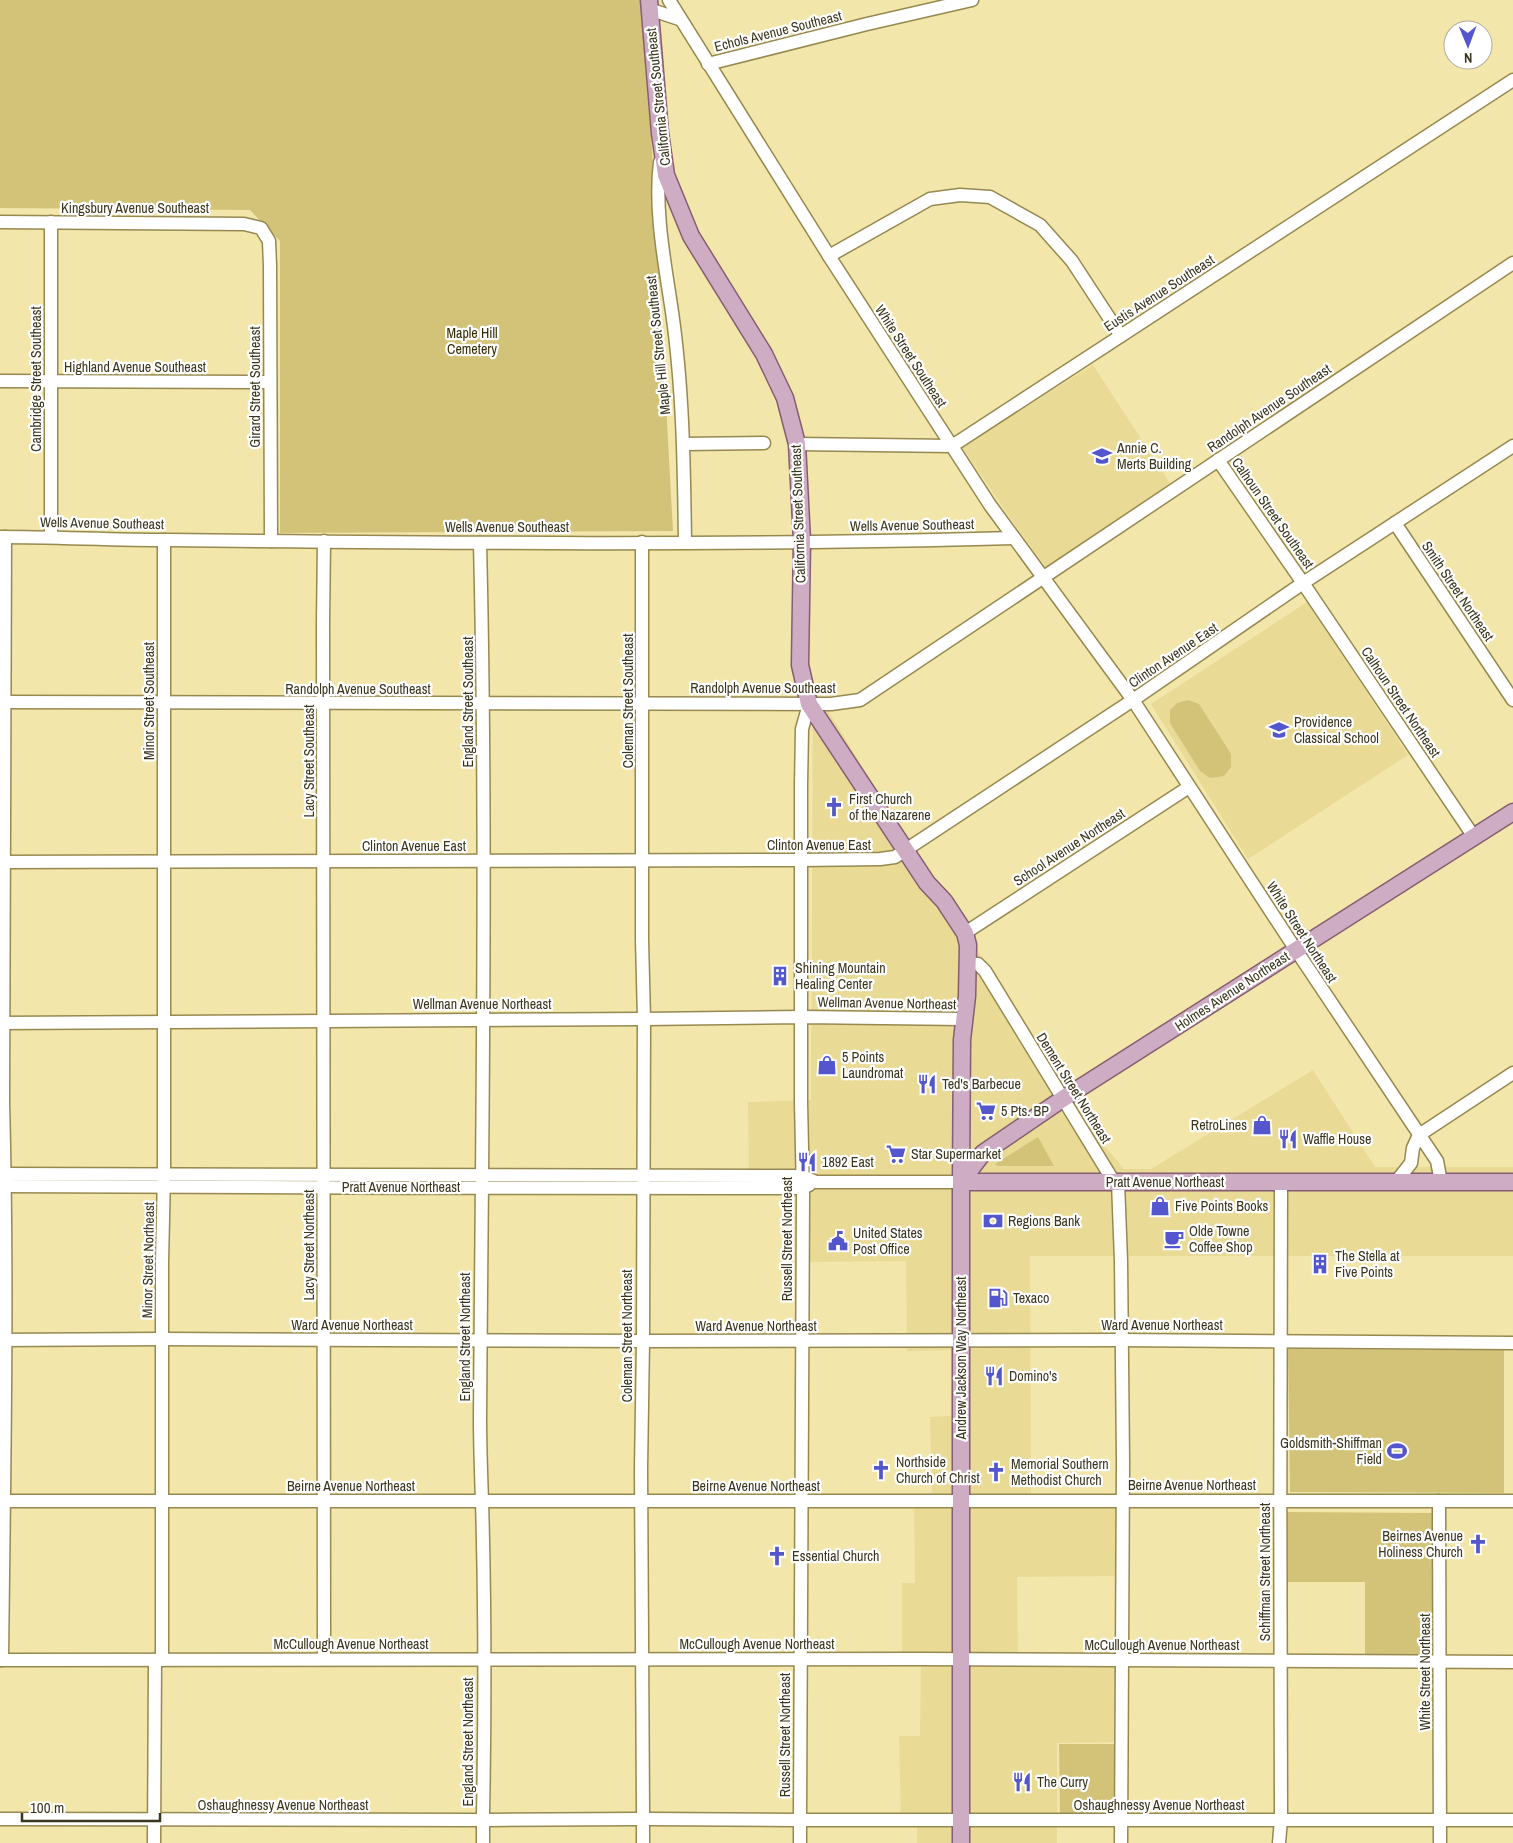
<svg xmlns="http://www.w3.org/2000/svg" width="1513" height="1843" viewBox="0 0 1513 1843" font-family="'Archivo Narrow',sans-serif">
<rect width="100%" height="100%" fill="#f3e6aa"/>
<g fill="#e9da96">
<path d="M1093 365 1173 488 1045 569 962 447Z"/>
<path d="M1307 602 1408 755 1248 859 1151 704Z"/>
<path d="M813 686 944 901 980 954 1064 1098 1124 1169H1151L1313 1070 1375 1167H1513V1256H1030L1031 1504H1118L1116 1576 1017 1577 1018 1663 1118 1664V1742L1057 1743V1843H917V1823H901L899 1736H920L921 1656 902 1655V1583H915L914 1496H932L930 1417 951 1416 952 1350 907 1351 906 1261 798 1262 797 1192 749 1191 748 1102 811 1100Z"/>
</g>
<g fill="#d3c379">
<path d="M0 0H640L652 149 673 531 280 533V241L250 210 0 208Z"/>
<path d="M1188 700 1199 704 1231 754V767L1224 776 1210 778 1200 771 1170 723V710L1177 703Z"/>
<path d="M1038 1137 1054 1166H997L995 1164Z"/>
<path d="M1288 1349 1504 1350V1493L1290 1492Z"/>
<path d="M1287 1512 1435 1513 1436 1655 1365 1656V1582H1287Z"/>
<path d="M1059 1744H1114L1115 1814 1060 1815Z"/>
</g>
<g fill="none" stroke-linecap="round" stroke-linejoin="round">
<defs>
<g id="minor">
<path d="M669 0 829 256 990 505 1133 700 1296 950 1437 1161 1441 1182"/>
<path d="M649 9 679 19"/>
<path d="M708 64 867 24 972 0"/>
<path d="M660 162C654 210 665 264 672 312 683 388 684 466 685 542"/>
<path d="M0 222 244 224 261 228 269 241 270 266 271 541"/>
<path d="M51 222V537"/>
<path d="M829 256 930 199 960 195 990 197 1040 225 1072 261 1121 336"/>
<path d="M0 381 270 382"/>
<path d="M684 444 764 443"/>
<path d="M797 444 952 446 1513 80"/>
<path d="M1218 460 1303 583 1474 837"/>
<path d="M1395 523 1513 700"/>
<path d="M0 537C56 537 112 540 168 540 450 543 732 546 1014 538"/>
<path d="M642 542V940L644 1019 643 1341 641 1469 643 1813"/>
<path d="M480 543C487 834 482 1126 480 1418 480 1445 481 1473 482 1501 485 1605 485 1710 483 1814"/>
<path d="M0 702 831 704 860 700 1513 263"/>
<path d="M0 862 801 860 880 859 895 857 1133 700 1303 583 1513 446"/>
<path d="M965 933 1189 787"/>
<path d="M968 963 978 964 985 971 1114 1182"/>
<path d="M0 1023 644 1019 802 1017 963 1019"/>
<path d="M0 1174 802 1176 816 1182H961"/>
<path d="M1118 1182 1121 1261 1123 1462 1121 1843"/>
<path d="M1396 1182 1411 1163 1413 1148 1419 1135 1513 1073"/>
<path d="M0 1186C268 1188 535 1188 803 1188L809 1185"/>
<path d="M0 1340 162 1339 643 1341 1121 1340 1513 1343"/>
<path d="M0 1501H1513"/>
<path d="M1439 1501 1440 1843"/>
<path d="M324 1659 323 622 324 541"/>
<path d="M0 1660 921 1659 1513 1662"/>
<path d="M2 1660C4 1474 8 1288 3 1102L5 537"/>
<path d="M162 1660V1262L164 1174V540"/>
<path d="M800 1814 803 1196 801 1102V785L802 729 809 704"/>
<path d="M0 1819 476 1820"/>
<path d="M649 1819 794 1820"/>
<path d="M488 1820 637 1819"/>
<path d="M806 1820H1513"/>
<path d="M643 1826V1843"/>
<path d="M800 1826V1843"/>
<path d="M154 1843 155 1660"/>
<path d="M483 1843V1826"/>
<path d="M1279 1843 1281 1819C1279 1607 1281 1394 1281 1182"/>
</g>
<g id="major">
<path d="M649 0 660 133 666 175 691 236 764 354 785 398 797 444 802 541 800 665 809 704 927 883 944 901 965 933 968 945 967 996 962 1040 961 1182V1843"/>
<path d="M961 1182 983 1153 1064 1098 1513 812"/>
<path d="M961 1182H1513"/>
</g>
</defs>
<use href="#minor" stroke="#968950" stroke-width="15"/>
<use href="#major" stroke="#855e70" stroke-width="19"/>
<use href="#minor" stroke="#fff" stroke-width="12"/>
<use href="#major" stroke="#ceacc4" stroke-width="16"/>
</g>
<defs>
<symbol id="school-bare" viewBox="-9 -9 18 18"><path d="M0-5L7-2L0 1L-7-2ZM-4 1L0 2.5L4 1V4Q0 6-4 4Z" fill="#5456cd" stroke="#fff" stroke-width="2.5" paint-order="stroke"/></symbol>
<symbol id="church-bare" viewBox="-9 -9 18 18"><path d="M-1.2-6h2.4v3.5h3.3v2.4h-3.3V6h-2.4V-.1h-3.3v-2.4h3.3Z" fill="#5456cd" stroke="#fff" stroke-width="2.5" paint-order="stroke"/></symbol>
<symbol id="building-bare" viewBox="-9 -9 18 18"><path d="M-4-6H4V6H1V3H-1V6H-4ZM-2.5-4.3h1.7v1.8h-1.7ZM.8-4.3h1.7v1.8H.8ZM-2.5-1h1.7V.8h-1.7ZM.8-1h1.7V.8H.8Z" fill="#5456cd" stroke="#fff" stroke-width="2.5" paint-order="stroke"/></symbol>
<symbol id="shop-bare" viewBox="-9 -9 18 18"><path d="M-5-2.5h2.3a2.7 3.5 0 0 1 5.4 0H5L5.5 6h-11ZM-1.5-2.5h3a1.5 2.3 0 0 0-3 0Z" fill="#5456cd" stroke="#fff" stroke-width="2.5" paint-order="stroke"/></symbol>
<symbol id="restaurant-bare" viewBox="-9 -9 18 18"><path d="M-5-6h1v4h1v-4h1v4h1v-4h1v5L-1.5 .5V6h-2V.5L-5-1ZM5-6V6H3V1.5H1.5Q1.5-4 5-6Z" fill="#5456cd" stroke="#fff" stroke-width="2.5" paint-order="stroke"/></symbol>
<symbol id="supermarket-bare" viewBox="-9 -9 18 18"><path d="M-6-5.5h2.5l.6 2H6L4.5 2H-2.5L-4.4-4H-6ZM-1.5 3.2a1.3 1.3 0 1 0 .1 0ZM3 3.2a1.3 1.3 0 1 0 .1 0Z" fill="#5456cd" stroke="#fff" stroke-width="2.5" paint-order="stroke"/></symbol>
<symbol id="bank-bare" viewBox="-9 -9 18 18"><path d="M-6-4H6V4H-6ZM0-2.3a2.3 2.3 0 1 0 0 4.6a2.3 2.3 0 1 0 0-4.6Z" fill="#5456cd" stroke="#fff" stroke-width="2.5" paint-order="stroke"/></symbol>
<symbol id="cafe-bare" viewBox="-9 -9 18 18"><path d="M-5.5-4.5H6V0H3Q3 3.5 0 3.5H-2.5Q-5.5 3.5-5.5 0ZM3-3.2v2h1.7v-2ZM-6 4.5H4V6H-6Z" fill="#5456cd" stroke="#fff" stroke-width="2.5" paint-order="stroke"/></symbol>
<symbol id="civic-bare" viewBox="-9 -9 18 18"><path d="M-.6-6.5H3V-4.5H.6V-3L4-1V1h2V6H-6V1h2V-1L-.6-3ZM-1.2 2.5V6h2.4V2.5Z" fill="#5456cd" stroke="#fff" stroke-width="2.5" paint-order="stroke"/></symbol>
<symbol id="fuel-bare" viewBox="-9 -9 18 18"><path d="M-5.5-6h7V0h2V4h1.3V-2.5L3-4.5l.8-.8L6-3V5H2.5V1h-1V6h-7ZM-4.2-4.7v3.2H.2V-4.7Z" fill="#5456cd" stroke="#fff" stroke-width="2.5" paint-order="stroke"/></symbol>
<symbol id="stadium-bare" viewBox="-9 -9 18 18"><path d="M0-5a6.5 5 0 1 0 0 10a6.5 5 0 1 0 0-10ZM-3.5-1.8h7v3.6h-7Z" fill="#5456cd" stroke="#fff" stroke-width="2.5" paint-order="stroke"/></symbol>
</defs>
<g fill-rule="evenodd">
<use href="#school-bare" x="1088" y="442" width="28" height="28"/>
<use href="#school-bare" x="1265" y="716" width="28" height="28"/>
<use href="#church-bare" x="820" y="793" width="28" height="28"/>
<use href="#building-bare" x="766" y="962" width="28" height="28"/>
<use href="#shop-bare" x="813" y="1051" width="28" height="28"/>
<use href="#restaurant-bare" x="913" y="1070" width="28" height="28"/>
<use href="#supermarket-bare" x="972" y="1097" width="28" height="28"/>
<use href="#shop-bare" x="1248" y="1111" width="28" height="28"/>
<use href="#restaurant-bare" x="1274" y="1125" width="28" height="28"/>
<use href="#supermarket-bare" x="882" y="1140" width="28" height="28"/>
<use href="#restaurant-bare" x="793" y="1148" width="28" height="28"/>
<use href="#shop-bare" x="1146" y="1192" width="28" height="28"/>
<use href="#bank-bare" x="979" y="1207" width="28" height="28"/>
<use href="#cafe-bare" x="1160" y="1225" width="28" height="28"/>
<use href="#civic-bare" x="824" y="1227" width="28" height="28"/>
<use href="#building-bare" x="1306" y="1250" width="28" height="28"/>
<use href="#fuel-bare" x="984" y="1284" width="28" height="28"/>
<use href="#restaurant-bare" x="980" y="1362" width="28" height="28"/>
<use href="#stadium-bare" x="1383" y="1437" width="28" height="28"/>
<use href="#church-bare" x="867" y="1456" width="28" height="28"/>
<use href="#church-bare" x="982" y="1458" width="28" height="28"/>
<use href="#church-bare" x="1464" y="1530" width="28" height="28"/>
<use href="#church-bare" x="763" y="1542" width="28" height="28"/>
<use href="#restaurant-bare" x="1008" y="1768" width="28" height="28"/>
</g>
<g text-anchor="middle" stroke-width="4.5" stroke-linejoin="round" paint-order="stroke">
<g font-size="14" fill="#3a351d" stroke="#fff">
<text transform="translate(778 31) rotate(-14)" y="5">Echols Avenue Southeast</text>
<text transform="translate(658 97) rotate(-96)" y="5">California Street Southeast</text>
<text x="135" y="213">Kingsbury Avenue Southeast</text>
<text transform="translate(1159 293) rotate(-33)" y="5">Eustis Avenue Southeast</text>
<text transform="translate(658 345) rotate(-96)" y="5">Maple Hill Street Southeast</text>
<text transform="translate(911 356) rotate(57)" y="5">White Street Southeast</text>
<text x="135" y="372">Highland Avenue Southeast</text>
<text transform="translate(36 379) rotate(-90)" y="5">Cambridge Street Southeast</text>
<text transform="translate(255 387) rotate(-90)" y="5">Girard Street Southeast</text>
<text transform="translate(1269 408) rotate(-34)" y="5">Randolph Avenue Southeast</text>
<text transform="translate(1273 513) rotate(55)" y="5">Calhoun Street Southeast</text>
<text transform="translate(798 514) rotate(-92)" y="5">California Street Southeast</text>
<text transform="translate(102 523) rotate(1)" y="5">Wells Avenue Southeast</text>
<text transform="translate(912 525) rotate(-1)" y="5">Wells Avenue Southeast</text>
<text x="507" y="532">Wells Avenue Southeast</text>
<text transform="translate(1458 591) rotate(56)" y="5">Smith Street Northeast</text>
<text transform="translate(1173 655) rotate(-34)" y="5">Clinton Avenue East</text>
<text x="763" y="693">Randolph Avenue Southeast</text>
<text x="358" y="694">Randolph Avenue Southeast</text>
<text transform="translate(149 701) rotate(-90)" y="5">Minor Street Southeast</text>
<text transform="translate(628 701) rotate(-90)" y="5">Coleman Street Southeast</text>
<text transform="translate(468 702) rotate(-90)" y="5">England Street Southeast</text>
<text transform="translate(1401 702) rotate(56)" y="5">Calhoun Street Northeast</text>
<text transform="translate(309 761) rotate(-90)" y="5">Lacy Street Southeast</text>
<text x="819" y="850">Clinton Avenue East</text>
<text x="414" y="851">Clinton Avenue East</text>
<text transform="translate(1069 847) rotate(-33)" y="5">School Avenue Northeast</text>
<text transform="translate(1302 932) rotate(57)" y="5">White Street Northeast</text>
<text transform="translate(1232 991) rotate(-33)" y="5">Holmes Avenue Northeast</text>
<text transform="translate(887 1003) rotate(1)" y="5">Wellman Avenue Northeast</text>
<text x="482" y="1009">Wellman Avenue Northeast</text>
<text transform="translate(1074 1088) rotate(58)" y="5">Dement Street Northeast</text>
<text x="1165" y="1187">Pratt Avenue Northeast</text>
<text x="401" y="1192">Pratt Avenue Northeast</text>
<text transform="translate(787 1239) rotate(-90)" y="5">Russell Street Northeast</text>
<text transform="translate(309 1245) rotate(-90)" y="5">Lacy Street Northeast</text>
<text transform="translate(148 1260) rotate(-89)" y="5">Minor Street Northeast</text>
<text x="352" y="1330">Ward Avenue Northeast</text>
<text x="1162" y="1330">Ward Avenue Northeast</text>
<text x="756" y="1331">Ward Avenue Northeast</text>
<text transform="translate(627 1336) rotate(-90)" y="5">Coleman Street Northeast</text>
<text transform="translate(465 1337) rotate(-90)" y="5">England Street Northeast</text>
<text transform="translate(961 1358) rotate(-90)" y="5">Andrew Jackson Way Northeast</text>
<text x="1192" y="1490">Beirne Avenue Northeast</text>
<text x="351" y="1491">Beirne Avenue Northeast</text>
<text x="756" y="1491">Beirne Avenue Northeast</text>
<text transform="translate(1265 1572) rotate(-90)" y="5">Schiffman Street Northeast</text>
<text x="351" y="1649">McCullough Avenue Northeast</text>
<text x="757" y="1649">McCullough Avenue Northeast</text>
<text x="1162" y="1650">McCullough Avenue Northeast</text>
<text transform="translate(1425 1672) rotate(-90)" y="5">White Street Northeast</text>
<text transform="translate(785 1735) rotate(-90)" y="5">Russell Street Northeast</text>
<text transform="translate(468 1742) rotate(-90)" y="5">England Street Northeast</text>
<text x="283" y="1810">Oshaughnessy Avenue Northeast</text>
<text x="1159" y="1810">Oshaughnessy Avenue Northeast</text>
</g>
<g font-size="14" fill="#342c03" stroke="#fff">
<text x="472" y="338">Maple Hill<tspan x="472" dy="16">Cemetery</tspan></text>
</g>
<g font-size="14" fill="#3a351d" stroke="#fff" text-anchor="start">
<text x="1117" y="453">Annie C.<tspan x="1117" dy="16">Merts Building</tspan></text>
<text x="1294" y="727">Providence<tspan x="1294" dy="16">Classical School</tspan></text>
<text x="849" y="804">First Church<tspan x="849" dy="16">of the Nazarene</tspan></text>
<text x="795" y="973">Shining Mountain<tspan x="795" dy="16">Healing Center</tspan></text>
<text x="842" y="1062">5 Points<tspan x="842" dy="16">Laundromat</tspan></text>
<text x="942" y="1089">Ted's Barbecue</text>
<text x="1001" y="1116">5 Pts. BP</text>
<text x="1247" y="1130" text-anchor="end">RetroLines</text>
<text x="1303" y="1144">Waffle House</text>
<text x="911" y="1159">Star Supermarket</text>
<text x="822" y="1167">1892 East</text>
<text x="1175" y="1211">Five Points Books</text>
<text x="1008" y="1226">Regions Bank</text>
<text x="1189" y="1236">Olde Towne<tspan x="1189" dy="16">Coffee Shop</tspan></text>
<text x="853" y="1238">United States<tspan x="853" dy="16">Post Office</tspan></text>
<text x="1335" y="1261">The Stella at<tspan x="1335" dy="16">Five Points</tspan></text>
<text x="1013" y="1303">Texaco</text>
<text x="1009" y="1381">Domino's</text>
<text x="1382" y="1448" text-anchor="end">Goldsmith-Shiffman<tspan x="1382" dy="16">Field</tspan></text>
<text x="896" y="1467">Northside<tspan x="896" dy="16">Church of Christ</tspan></text>
<text x="1011" y="1469">Memorial Southern<tspan x="1011" dy="16">Methodist Church</tspan></text>
<text x="1463" y="1541" text-anchor="end">Beirnes Avenue<tspan x="1463" dy="16">Holiness Church</tspan></text>
<text x="792" y="1561">Essential Church</text>
<text x="1037" y="1787">The Curry</text>
</g>
</g>
<g transform="translate(1468 45) rotate(179)"><circle r="24" fill="#ffffff" stroke="#b0aea5"/>
<path d="M0-4L9 19L0 12L-9 19Z" fill="#5456cd"/>
<text y="-8" font-size="14" font-weight="bold" text-anchor="middle" fill="#3a351d">N</text>
</g>
<path d="M22 1813v8h138v-8" fill="none" stroke="#3a351d" stroke-width="2.5"/>
<text x="30" y="1813" font-size="15" fill="#3a351d" stroke="#ffffff" stroke-width="4" paint-order="stroke">100 m</text>
</svg>
